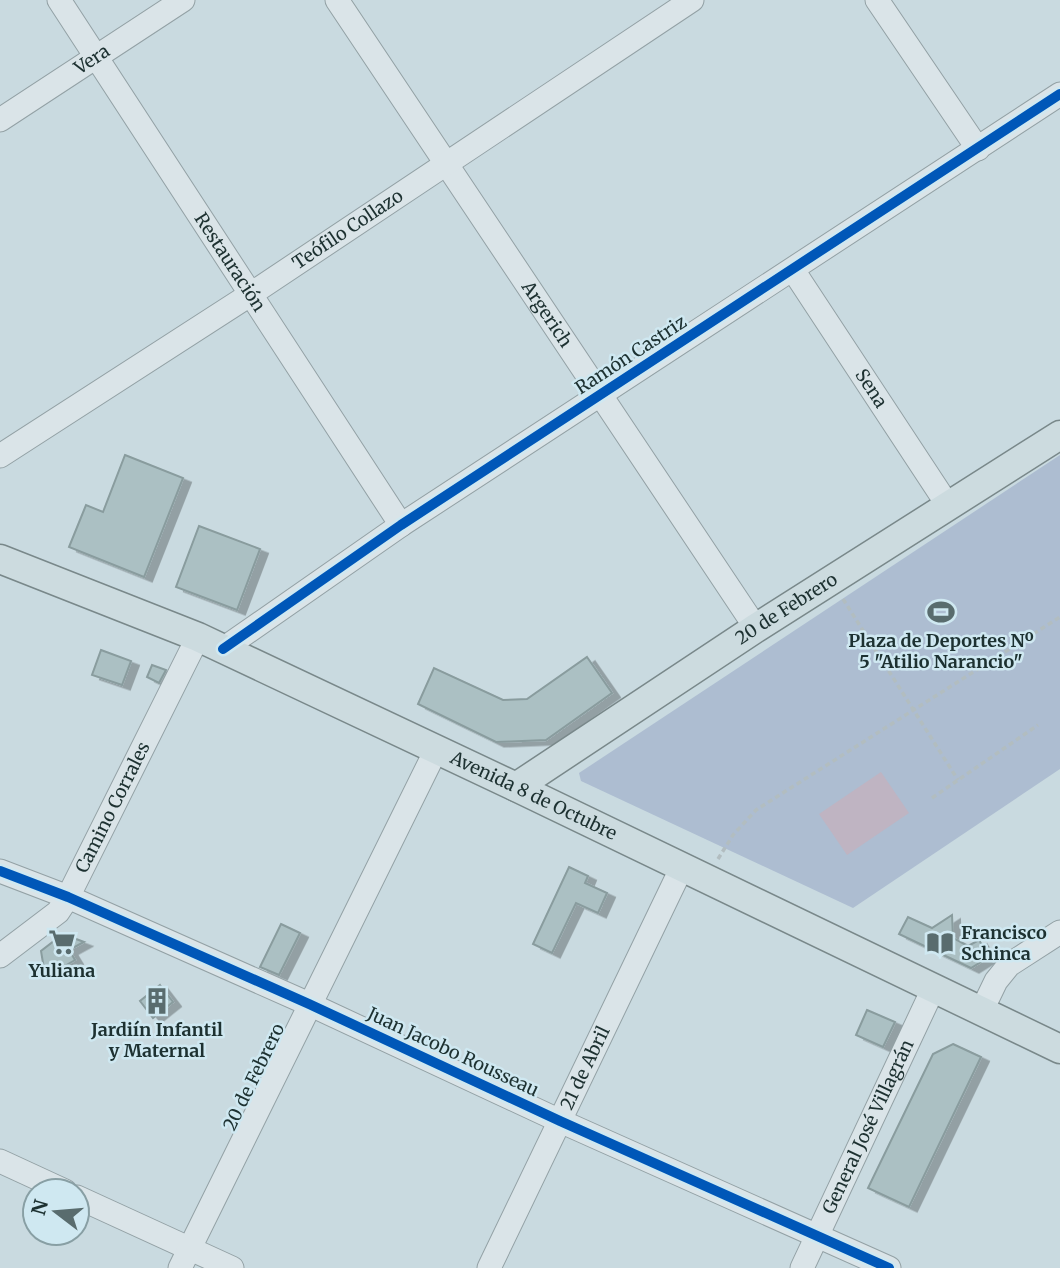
<svg xmlns="http://www.w3.org/2000/svg" width="1060" height="1268" viewBox="0 0 1060 1268" font-family="Merriweather,serif">
<defs>
<filter id="shadow"><feDropShadow dx="8" dy="4.5" stdDeviation="0" flood-color="#0004"/></filter>
</defs>
<rect width="100%" height="100%" fill="#c9dae0"/>
<path fill="#adbdd1" d="M1060 455V769L853 908 581 781 579 773Z"/>
<path fill="#bfb4c2" d="M881 772 909 813 847 855 819 814Z"/>
<g fill="#abc0c3" stroke="#899c9e" stroke-width="2" filter="url(#shadow)">
<path d="M125 455 183 478 144 577 69 547 86 505 103 512Z"/>
<path d="M199 526 260 549 237 610 176 587Z"/>
<path d="M101 650 131 661 122 685 92 675Z"/>
<path d="M587 657 612 693 546 740 496 742 418 704 434 668 503 700 527 699Z"/>
<path d="M152 665 166 670 159 683 147 677Z"/>
<path d="M569 867 588 876 585 883 607 893 598 913 576 903 552 953 533 944Z"/>
<path d="M952 915 953 938 968 946 979 940 989 957 971 968 899 934 908 917 932 928Z"/>
<path d="M281 924 300 933 279 975 260 967Z"/>
<path d="M63 934 84 942 69 950 75 960 56 971 52 965 44 969 41 951Z"/>
<path d="M160 985 173 1002 153 1018 140 1001Z"/>
<path d="M867 1010 895 1022 883 1047 856 1035Z"/>
<path d="M953 1044 981 1057 909 1207 868 1188 933 1054Z"/>
</g>
<g fill="none" stroke-linecap="round" stroke-linejoin="round">
<defs>
<g id="minor">
<path id="s1" d="M59 0 401 525"/>
<path id="s2" d="M337 0 756 628"/>
<path d="M877 0 978 149"/>
<path id="s3" d="M0 120 183 0"/>
<path id="s4" d="M793 270 949 507"/>
<path id="s5" d="M0 456 251 294 692 0"/>
<path d="M223 649 401 525 1060 94"/>
<path d="M0 871 68 897 309 1004 560 1121 889 1268"/>
<path id="s6" d="M0 956 58 912 68 897 198 637"/>
<path d="M982 1010 996 981 1009 965 1060 932"/>
<path d="M0 1161 65 1191"/>
<path d="M77 1197 232 1268"/>
<path d="M180 1268 436 750"/>
<path id="s7" d="M489 1268 682 867"/>
<path id="s8" d="M802 1268 934 987"/>
</g>
<g id="major">
<path id="s9" d="M0 559 198 637 516 787 1060 1049"/>
<path id="s10" d="M516 787 756 628 1060 435"/>
</g>
</defs>
<use href="#minor" stroke="#93a1a5" stroke-width="25"/>
<use href="#major" stroke="#79888a" stroke-width="31"/>
<g stroke="#b2bdc0" stroke-width="3.5" stroke-dasharray="5 3.5" stroke-linecap="butt">
<path d="M843 599 958 780"/>
<path d="M932 798 1038 725"/>
<path d="M718 859 733 835 756 810 1060 617"/>
</g>
<use href="#minor" stroke="#dae4e8" stroke-width="23"/>
<use href="#major" stroke="#ccdbdf" stroke-width="28"/>
<defs>
<g id="cycleway">
<path d="M223 649 401 525 1060 94"/>
<path d="M0 871 68 897 309 1004 560 1121 889 1268"/>
</g>
</defs>
<use href="#cycleway" stroke="#cfe8f1" stroke-width="15"/>
<use href="#cycleway" stroke="#0057b8" stroke-width="10"/>
</g>
<defs>
<symbol id="stadium-bare" viewBox="-9 -9 18 18"><path d="M0-5a6.5 5 0 1 0 0 10a6.5 5 0 1 0 0-10ZM-3.5-1.8h7v3.6h-7Z" fill="#596c6e" stroke="#cfe8f1" stroke-width="2.5" paint-order="stroke"/></symbol>
<symbol id="supermarket-bare" viewBox="-9 -9 18 18"><path d="M-6-5.5h2.5l.6 2H6L4.5 2H-2.5L-4.4-4H-6ZM-1.5 3.2a1.3 1.3 0 1 0 .1 0ZM3 3.2a1.3 1.3 0 1 0 .1 0Z" fill="#596c6e" stroke="#cfe8f1" stroke-width="2.5" paint-order="stroke"/></symbol>
<symbol id="library-bare" viewBox="-9 -9 18 18"><path d="M-6-4Q-3-5.5-.7-3.5V5Q-3 3-6 4ZM6-4Q3-5.5 .7-3.5V5Q3 3 6 4Z" fill="#596c6e" stroke="#cfe8f1" stroke-width="2.5" paint-order="stroke"/></symbol>
<symbol id="building-bare" viewBox="-9 -9 18 18"><path d="M-4-6H4V6H1V3H-1V6H-4ZM-2.5-4.3h1.7v1.8h-1.7ZM.8-4.3h1.7v1.8H.8ZM-2.5-1h1.7V.8h-1.7ZM.8-1h1.7V.8H.8Z" fill="#596c6e" stroke="#cfe8f1" stroke-width="2.5" paint-order="stroke"/></symbol>
</defs>
<g fill-rule="evenodd">
<use href="#stadium-bare" x="922" y="593" width="38" height="38"/>
<use href="#supermarket-bare" x="43" y="923" width="38" height="38"/>
<use href="#library-bare" x="921" y="924" width="38" height="38"/>
<use href="#building-bare" x="138" y="982" width="38" height="38"/>
</g>
<g text-anchor="middle" stroke-width="5" stroke-linejoin="round" paint-order="stroke">
<g font-size="18" fill="#1d3131" stroke="#cfe8f1">
<text dy="6" stroke="none"><textPath href="#s3" startOffset="110">Vera</textPath></text>
<text dy="6" stroke="none"><textPath href="#s5" startOffset="415">Teófilo Collazo</textPath></text>
<text dy="6" stroke="none"><textPath href="#s1" startOffset="313">Restauración</textPath></text>
<text dy="6" stroke="none"><textPath href="#s2" startOffset="378">Argerich</textPath></text>
<text transform="translate(631 355) rotate(-33)" y="6">Ramón Castriz</text>
<text dy="6" stroke="none"><textPath href="#s4" startOffset="142">Sena</textPath></text>
<text dy="6" stroke="none"><textPath href="#s10" startOffset="324">20 de Febrero</textPath></text>
<text dy="6" stroke="none"><textPath href="#s9" startOffset="584">Avenida 8 de Octubre</textPath></text>
<text dy="6" stroke="none"><textPath href="#s6" startOffset="191">Camino Corrales</textPath></text>
<text transform="translate(453 1052) rotate(25)" y="6">Juan Jacobo Rousseau</text>
<text dy="6" stroke="none"><textPath href="#s7" startOffset="222">21 de Abril</textPath></text>
<text transform="translate(254 1077) rotate(-64)" y="6">20 de Febrero</text>
<text dy="6" stroke="none"><textPath href="#s8" startOffset="156">General José Villagrán</textPath></text>
</g>
<g font-size="18" font-weight="bold" fill="#1d3131" stroke="#cfe8f1">
<text x="941" y="647">Plaza de Deportes Nº<tspan x="941" dy="21">5 "Atilio Narancio"</tspan></text>
<text x="961" y="939" text-anchor="start">Francisco<tspan x="961" dy="21">Schinca</tspan></text>
<text x="62" y="977">Yuliana</text>
<text x="157" y="1036">Jardiín Infantil<tspan x="157" dy="21">y Maternal</tspan></text>
</g>
</g>
<g transform="translate(56 1212) rotate(286)"><circle r="33" fill="#cfe8f1" stroke="#889fa4" stroke-width="2"/>
<path d="M0-5L12 26L0 18L-12 26Z" fill="#596c6e"/>
<text y="-10" font-size="19" font-weight="bold" text-anchor="middle" fill="#1d3131">N</text>
</g>
</svg>
